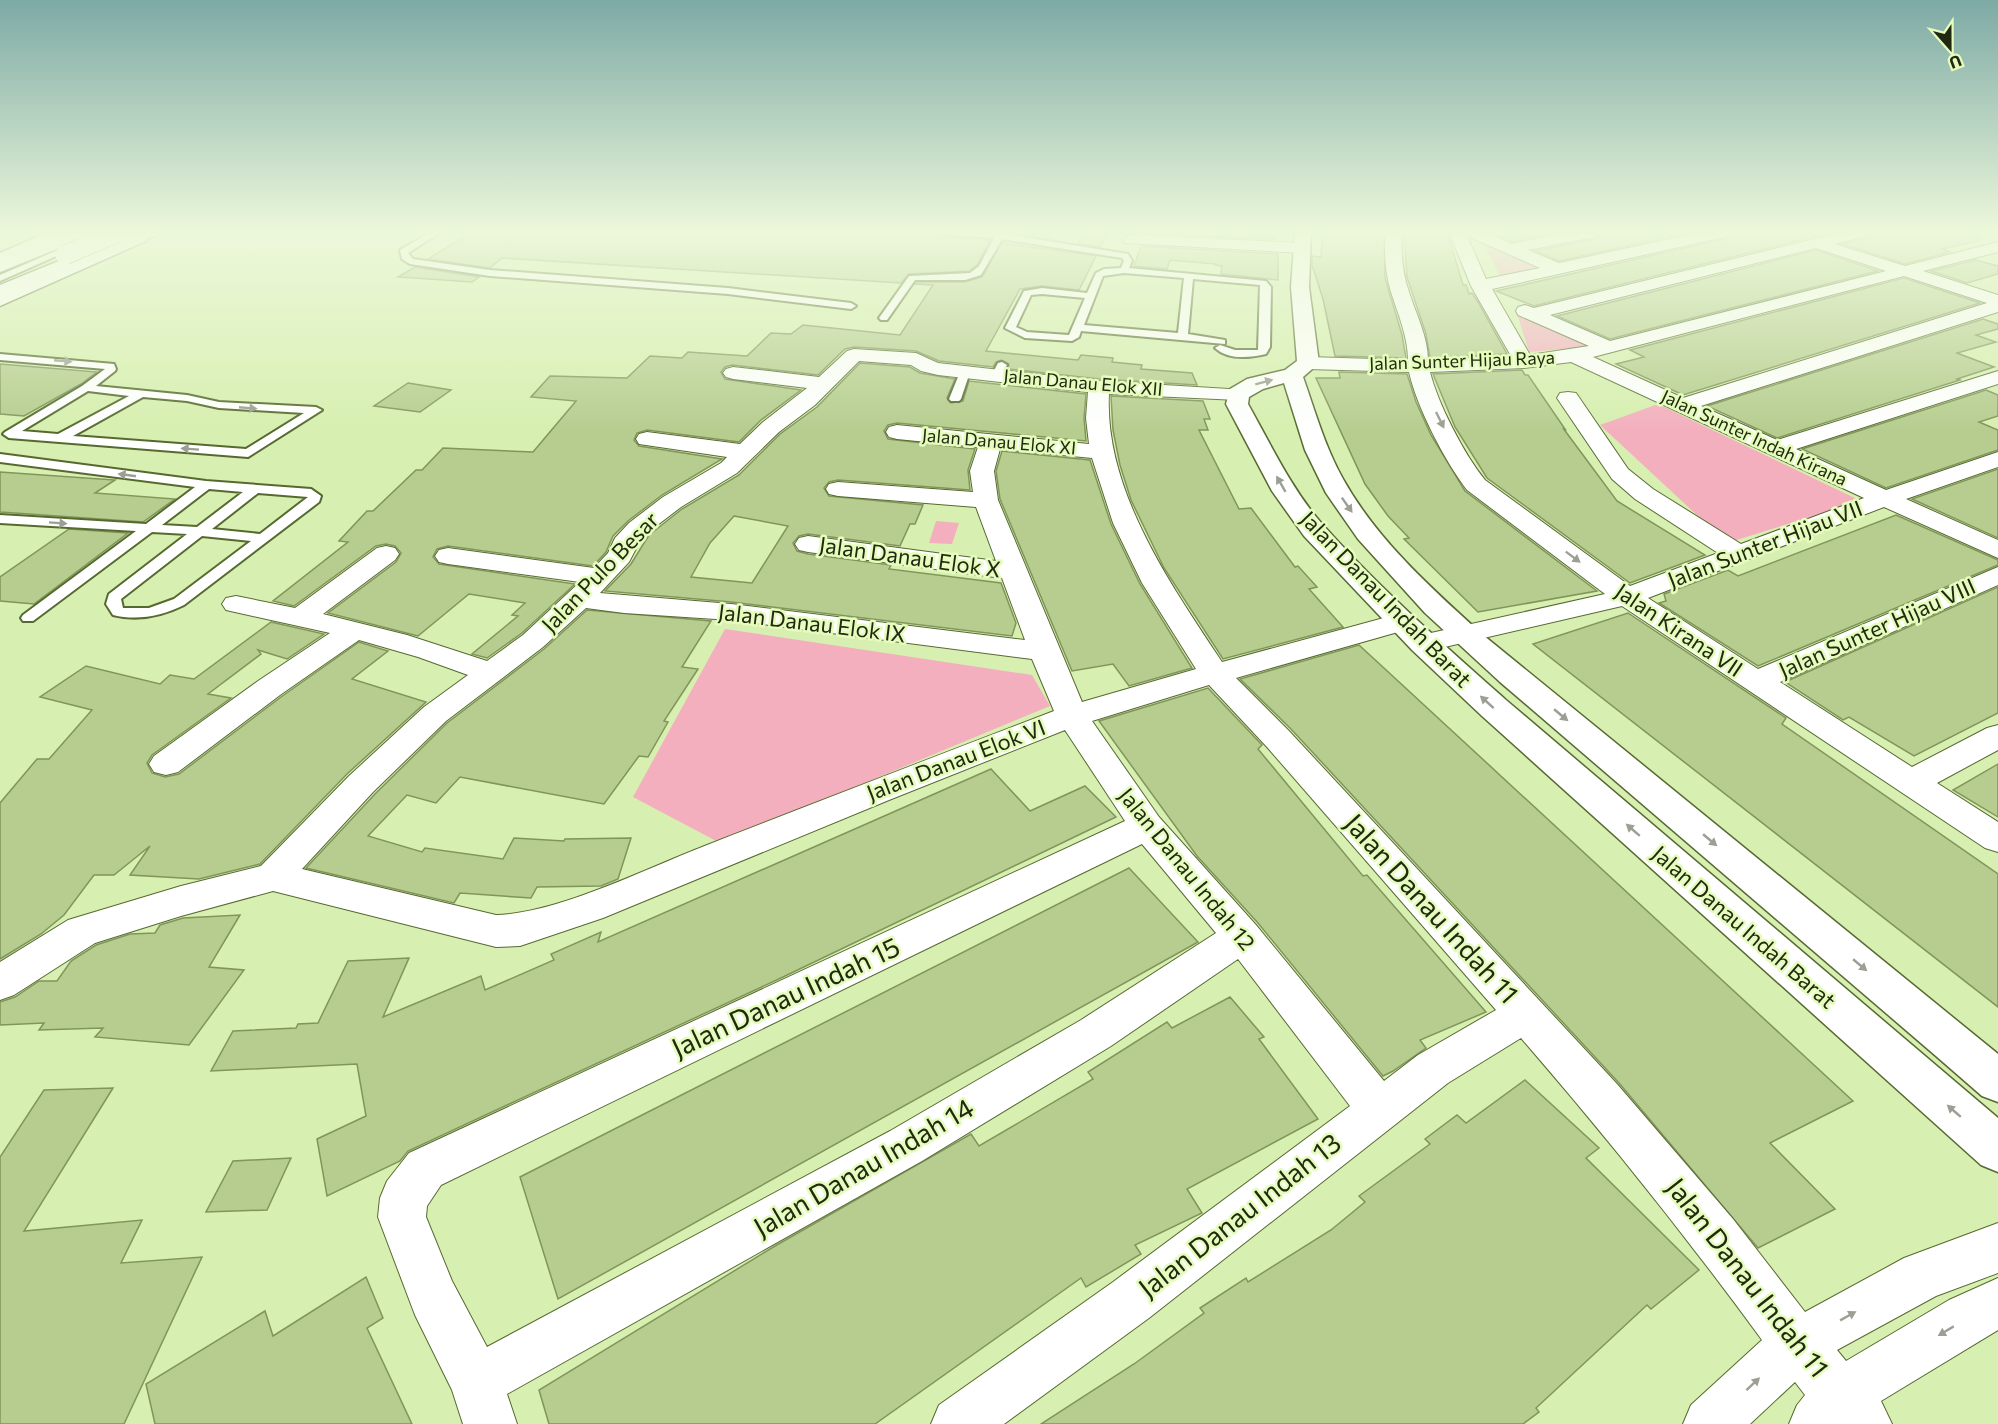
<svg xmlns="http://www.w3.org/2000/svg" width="1998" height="1424" viewBox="0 0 1998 1424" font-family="Commissioner,sans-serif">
<rect width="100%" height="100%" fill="#d7efb0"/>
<g fill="#f4afbe">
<path d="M1482 241 1550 269 1502 280Z"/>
<path d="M1516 310 1599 346 1529 352Z"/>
<path d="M1658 404 1861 501 1727 543 1600 425Z"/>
<path d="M936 521 959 523 952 544 929 543Z"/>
<path d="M725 629 1032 675 1050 706 720 843 633 797Z"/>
</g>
<g fill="#b6cd8f" stroke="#80955a" stroke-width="1.5" fill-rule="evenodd">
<path d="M472 232H936L942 236 990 240 977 265 969 271 909 274 901 283 502 258 490 268 428 259Z"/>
<path d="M1085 232H1108L1100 247 1078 244Z"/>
<path d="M1145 232H1274V239L1145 233Z"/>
<path d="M1323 232H1384L1385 278 1402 335 1406 358 1335 356 1323 299 1312 265V256L1321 257Z"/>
<path d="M1404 232H1447L1463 285H1466L1469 294 1472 293 1478 302 1507 354 1430 358 1426 334 1407 277Z"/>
<path d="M1491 232H1558L1512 242Z"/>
<path d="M1604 232H1691L1559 261 1536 251 1594 239Z"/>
<path d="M1734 232H1833L1534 306 1496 291 1724 239Z"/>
<path d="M1873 232H1978L1979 241 1942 249 1950 252 1905 264 1843 244 1870 237Z"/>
<path d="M1002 243 1096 256 1079 290 1042 286 1020 289 986 351 1078 360 1081 355 1113 358 1112 362 1142 365 1141 369 1192 373 1197 385 1099 379 1008 369 1009 364 1001 360 996 362 993 367 939 361 916 351 854 347 845 349 818 375 732 365 725 367 721 372 725 379 801 390 761 420 739 442 647 430 637 433 634 440 639 446 722 459 662 495 628 521 613 536 606 552 593 566 448 546 437 549 433 557 439 564 575 584 522 633 487 658 472 654 518 616 512 615 525 603 469 594 418 636 328 613 396 562 401 553 395 546 386 544 376 546 294 606 273 601 348 542 339 541 367 511H373L416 470H422L443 448 533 452 576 401 531 397 550 376 627 378 650 356 682 358 688 352 747 356 771 333 791 334 803 325 900 335 933 285 915 284 916 282H965L982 277Z"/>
<path d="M1141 246 1278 254V280L1221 274 1222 266 1215 265 1216 264 1170 260 1167 269 1134 266Z"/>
<path d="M1816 250 1878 271 1610 339 1557 316Z"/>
<path d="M1976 260 1998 266V274L1967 283 1931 271Z"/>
<path d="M415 267 479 277 472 282 398 277Z"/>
<path d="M1904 278 1980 303 1683 395 1616 364 1644 357 1630 350Z"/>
<path d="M1983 319 1998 324V329L1976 335 1996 342 1957 353 1994 367 1957 379 1960 380 1777 438 1707 406Z"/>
<path d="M860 363 910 367 920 373 955 379 947 398 951 403 963 401 969 381 1086 394 1084 418 1086 441 897 423 888 425 884 431 888 439 975 449 968 470 970 490 838 480 829 482 824 488 829 496 923 505 915 524H910L900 546 808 534 799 536 793 543 797 551 808 554 891 565 889 569 1001 583 1016 623 1012 636 731 602 605 591 631 564 649 535 682 509 739 475 780 434 817 407ZM734 516 788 526 752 583 691 577 710 543Z"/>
<path d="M0 364 97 372 81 384 24 416 0 414Z"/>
<path d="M1522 370 1525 375H1528L1565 429 1563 428 1617 501 1705 555 1630 583 1487 478 1455 427 1433 374Z"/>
<path d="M1339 372 1407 374 1416 402 1431 435 1465 491 1597 591 1478 612 1404 539 1409 538 1388 516 1365 484 1316 378H1340Z"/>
<path d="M408 383 451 390 420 412 374 406Z"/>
<path d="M1986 390 1998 395V416L1979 422 1998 430V450L1886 488 1802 449Z"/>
<path d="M1111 396 1203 401 1210 419H1204L1208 430H1199L1239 509 1251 508 1295 567 1298 566 1317 587 1309 589 1343 627 1223 659 1164 568 1131 500 1120 465 1113 430Z"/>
<path d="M1002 451 1090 460 1111 524 1140 584 1192 668 1129 686 1113 664 1072 671 1000 499 996 471Z"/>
<path d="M1998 469V538L1912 499Z"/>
<path d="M0 472 115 480 95 493 175 499 143 522 0 512Z"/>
<path d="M1896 515 1998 560V565L1758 666 1659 603 1666 601 1664 594 1728 570 1738 576Z"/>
<path d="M69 529 128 533 34 604 0 601V577Z"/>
<path d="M1998 587V713L1914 756 1849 717 1843 720 1785 682Z"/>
<path d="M587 610 711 621 682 667 698 669 664 721 668 722 648 757 639 756 604 804 460 777 436 803 407 795 368 836 422 852 425 848 503 859 514 838 564 841 565 839 631 838 618 879 601 886 537 887 531 898 460 893 454 903 306 868 375 794 447 723 544 649Z"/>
<path d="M1628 613 1786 718 1782 724 1998 874V1007L1533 644Z"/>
<path d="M271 622 324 634 287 659 258 650 261 654 208 694 231 698 152 755 147 763 152 773 165 777 179 774 281 697 359 642 388 651 352 679 426 702 347 774 260 864 199 879 130 875 150 846 114 875H94L64 915 41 934 0 959V803L37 759H49L92 710 40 697 86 666 160 684 170 675 194 679Z"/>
<path d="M1359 645 1853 1101 1770 1143 1835 1209 1758 1248 1619 1083 1291 729 1240 679Z"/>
<path d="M1208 688 1262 745 1258 749 1363 876 1367 875 1486 1012 1420 1040 1426 1048 1393 1071 1383 1076 1258 923 1197 856 1099 721Z"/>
<path d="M1998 764V817L1953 790Z"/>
<path d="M991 769 1030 811 1085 786 1116 817 783 977 408 1151 400 1161 327 1196 317 1139 366 1116 357 1064 211 1071 233 1031 296 1028 298 1024 318 1023 348 961 409 958 383 1017 481 976 485 990 554 960 551 954 601 932 598 942Z"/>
<path d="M1129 868 1198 942 558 1299 520 1177Z"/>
<path d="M240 915 209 967 244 970 189 1045 95 1037 103 1028 39 1030 44 1023 0 1025V1002L15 997 39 981H57L71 961 96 945 130 934 155 933 160 925 183 918Z"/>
<path d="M1230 997 1264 1037 1259 1039 1318 1119 1187 1189 1202 1213 1135 1245 1141 1254 1086 1287 1081 1278 875 1424H549L539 1390 775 1246 971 1134 979 1146 1093 1079 1088 1072 1167 1022 1172 1028Z"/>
<path d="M1525 1080 1599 1148 1586 1158 1699 1270 1651 1309 1647 1305 1536 1408 1539 1412 1523 1424H1041L1134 1364 1204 1313 1200 1308 1246 1278 1248 1282 1331 1230 1365 1202 1359 1196 1430 1144 1425 1139 1457 1115 1466 1123Z"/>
<path d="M113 1088 24 1231 142 1220 121 1263 202 1257 124 1424H0V1157L44 1090Z"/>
<path d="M291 1158 267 1210 206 1212 233 1161Z"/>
<path d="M366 1277 383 1318 367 1328 412 1424H155L146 1384 265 1311 273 1336Z"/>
</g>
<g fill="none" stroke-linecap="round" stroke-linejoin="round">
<defs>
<g id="service">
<path d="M431 232H441L408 253 413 259 490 270 728 288 851 303 856 306 851 309 728 294 490 276 410 264 402 259 400 250Z"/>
<path d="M938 232 999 233 1128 254 1132 261 1129 268 1266 281 1271 287 1270 347 1266 354C1249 358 1228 360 1215 348L1220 345 1235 350H1258L1260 285 1193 279 1188 334 1225 340V344L1081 331 1079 337 1072 341 1025 338 1005 328 1024 291 1042 288 1087 293 1096 273 1104 269 1121 268 1124 261 1122 258 1002 239 981 275 965 280H915L887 320H881L879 318 909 276 970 273 979 266 994 238 942 234ZM1124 273 1184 278 1178 333 1084 325 1103 276ZM1042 294 1085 298 1069 335 1027 332 1016 327 1031 295Z"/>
<path d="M74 243 81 245 0 281V275Z"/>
<path d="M0 354 114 364 116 369 115 371 96 386 187 395 219 402 316 407 322 410 248 457 9 438 3 434 5 432 82 386 105 369 0 360ZM88 391 129 396 58 434 22 431ZM143 397 187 401 219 408 304 413 246 449 73 436Z"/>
<path d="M1002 362 1007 365 1000 378H992L991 376 998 363Z"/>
<path d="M965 369 970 372 961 399 959 401H951L949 399 960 372Z"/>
<path d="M0 454 206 481 311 489 321 496 319 502 184 605C162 616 137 621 113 615L106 604 109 594 187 534 152 532 33 621H23L21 618 23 615 136 531 0 523V515L146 524 195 487 0 462ZM209 489 243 492 197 527 162 525ZM258 493 308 497 260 534 212 529ZM202 536 251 541 174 599 149 608H123L121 599Z"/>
</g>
<g id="minor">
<path d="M1386 232H1402C1401 253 1402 272 1409 292 1416 314 1428 337 1428 360L1511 356 1471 286 1449 232H1485L1512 244 1570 232H1602L1594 237 1528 250 1559 263 1702 232H1732L1724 237 1492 289 1530 355 1589 346 1518 315 1516 311 1518 307 1525 305 1534 308 1843 232H1871L1869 235 1835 244 1905 266 1998 242V252L1923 271 1998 295V312L1701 406 1777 440 1998 371V384L1796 449 1886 490 1998 452V467L1906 499 1998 540V558L1884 507 1648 598 1758 669 1998 567V585L1780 682 1912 767 1987 728 1998 725V750L1937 783 1998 822V852L1985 848 1622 606 1423 652 1413 649 1408 643 1413 637 1605 594 1467 490C1445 461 1417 408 1409 372L1308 369 1301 367 1298 363 1301 359 1308 357 1408 360C1408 337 1398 314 1391 292 1385 272 1384 253 1386 232ZM1467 236 1540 268 1486 279ZM1816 248 1886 271 1610 341 1550 315ZM1904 276 1987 303 1683 398 1593 357ZM1571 362 1864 498 1741 544 1653 489 1628 469 1576 393 1568 392 1560 393 1557 398 1612 479 1635 499 1718 553 1630 586 1485 480C1464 454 1438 404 1430 372L1524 368Z"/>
<path d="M1131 235 1302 243 1310 248 1302 253 1125 243 1123 240 1125 237Z"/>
<path d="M854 349 916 353 938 363 1099 381 1245 390 1249 394 1245 398 1238 400 1109 394C1104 490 1171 585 1222 662L1402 613 1412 616 1416 622 1412 628 1236 678 1289 731 1617 1084 1733 1219 1805 1312 1904 1258 1998 1223V1273L1936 1296 1837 1350 1846 1361 1949 1300 1998 1278V1330L1881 1401 1892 1424H1789L1797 1405 1805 1395 1795 1382 1750 1424H1683L1691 1405 1762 1340C1686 1236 1606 1136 1521 1038L1448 1083 1149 1318 1004 1424H931L939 1405 1113 1282 1350 1106 1238 959 1111 1046 922 1161 507 1394 517 1424H463L452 1390 415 1315 378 1217 380 1198 387 1181 409 1153 1125 821 1065 730 889 800 603 918 520 946 496 947 273 891 181 916 95 943 14 995 0 1000V962L68 920 181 886 261 866 349 776 424 707 468 675 418 657 359 640 280 695 178 772 166 775 154 772 149 764 154 756 258 681 330 633 226 610 222 604 226 598 236 596 295 608 377 548 386 546 395 548 399 554 395 560 323 614 407 635 487 661 523 635 580 582 448 564 439 562 435 556 439 550 448 548 594 568 608 553 615 538 629 523 663 497 721 463 727 457 639 444 636 439 639 434 647 432 740 444 763 422 807 388 733 379 726 377 723 373 726 369 733 367 819 377 847 351ZM859 361 911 365 921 371 938 375 1088 392 1086 418 1089 444 897 425 889 427 886 432 889 437 897 439 978 447 970 471 973 492 838 482 829 484 826 489 829 494 838 496 976 507 996 561 808 536 799 538 795 544 799 550 808 552 1002 578 1025 640 731 604 600 593 629 562 640 541 647 533 681 507 737 473 779 432 815 405ZM1000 449 1092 458 1113 523 1142 583 1196 669 1082 702 998 500 994 471ZM586 608 624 613 731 620 1032 659 1054 711C936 756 819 801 702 847 643 870 558 913 496 915L302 869 373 792 446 721 543 647ZM1209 685 1267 747 1496 1010 1418 1055 1384 1081 1256 925 1159 817 1092 721ZM1142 844 1216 933 1081 1020 890 1131 487 1347 452 1281 426 1217 427 1206 441 1185Z"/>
</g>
<path id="tertiary" d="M1295 232H1311L1309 287 1319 363 1303 377C1315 411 1325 447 1343 479 1377 540 1432 589 1483 635L1998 1054V1102L1982 1096 1936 1056 1500 682 1425 613 1358 539 1326 493 1305 450 1284 383 1263 389 1249 397 1248 404C1271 445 1292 490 1323 525 1378 587 1444 645 1506 700L1998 1118V1172L1981 1165 1482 716 1412 650 1304 536 1272 491 1226 404 1230 389 1247 379 1285 370 1297 361 1291 287Z"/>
<g id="trunk">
<path d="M68 232H91L89 236 0 272V261Z"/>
<path d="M141 232 148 237 146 241 0 306V293Z"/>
</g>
<g id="motorway">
<path d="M49 232H71L69 236 0 264V253Z"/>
<path d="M130 232H157L155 236 130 243 0 298V285Z"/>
</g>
</defs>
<use href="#service" stroke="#566a30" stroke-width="4"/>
<use href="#minor" stroke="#566a30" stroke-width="2"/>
<use href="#tertiary" stroke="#566a30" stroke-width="3"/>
<use href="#trunk" stroke="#566a30" stroke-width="3"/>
<use href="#motorway" stroke="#566a30" stroke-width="3"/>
<use href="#service" fill="#fff" fill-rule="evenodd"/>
<use href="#minor" fill="#fff" fill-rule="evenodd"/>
<use href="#tertiary" fill="#fff" fill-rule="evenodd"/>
<use href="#trunk" fill="#fff" fill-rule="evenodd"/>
<use href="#motorway" fill="#fff" fill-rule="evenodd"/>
<defs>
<path id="motorway-bridge" d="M65 255 118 232"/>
</defs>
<use href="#motorway-bridge" stroke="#566a30" stroke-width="20" stroke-linecap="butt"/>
<use href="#motorway-bridge" stroke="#fff" stroke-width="19"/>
</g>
<defs><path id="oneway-solid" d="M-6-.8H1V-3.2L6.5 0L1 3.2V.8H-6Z" transform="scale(1.5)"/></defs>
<g fill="#9b9f94">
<use href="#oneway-solid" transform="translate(63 361) rotate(5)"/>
<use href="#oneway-solid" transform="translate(1264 382) rotate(-15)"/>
<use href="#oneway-solid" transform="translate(248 408) rotate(5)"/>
<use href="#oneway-solid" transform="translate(1440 420) rotate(64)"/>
<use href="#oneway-solid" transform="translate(190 449) rotate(-176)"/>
<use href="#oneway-solid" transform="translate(127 475) rotate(-172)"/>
<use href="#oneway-solid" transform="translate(1281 484) rotate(-120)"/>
<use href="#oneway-solid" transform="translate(1347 505) rotate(55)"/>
<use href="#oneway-solid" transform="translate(58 523) rotate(4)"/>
<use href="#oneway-solid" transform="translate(1573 557) rotate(37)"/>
<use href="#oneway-solid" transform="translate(1487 702) rotate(-138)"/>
<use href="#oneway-solid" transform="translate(1561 715) rotate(40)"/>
<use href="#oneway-solid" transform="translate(1633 830) rotate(-139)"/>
<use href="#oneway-solid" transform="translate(1710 840) rotate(40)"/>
<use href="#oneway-solid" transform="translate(1860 965) rotate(40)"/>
<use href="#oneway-solid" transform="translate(1954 1111) rotate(-139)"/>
<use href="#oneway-solid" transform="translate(1848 1316) rotate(-29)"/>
<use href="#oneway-solid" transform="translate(1946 1331) rotate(149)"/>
<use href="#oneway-solid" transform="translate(1753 1384) rotate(-43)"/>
</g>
<linearGradient id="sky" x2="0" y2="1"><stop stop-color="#7daaa5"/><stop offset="0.54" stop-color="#edf8db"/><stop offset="1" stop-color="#edf8db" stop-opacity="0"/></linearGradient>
<rect width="1998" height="431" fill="url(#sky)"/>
<g text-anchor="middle" stroke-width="5" stroke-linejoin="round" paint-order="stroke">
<g font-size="18" fill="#212a11" stroke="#e5fcbd">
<text transform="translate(1462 361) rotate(-2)" y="6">Jalan Sunter Hijau Raya</text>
<text transform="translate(1083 383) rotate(5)" y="6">Jalan Danau Elok XII</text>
<text transform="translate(1754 438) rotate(25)" y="6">Jalan Sunter Indah Kirana</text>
<text transform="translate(999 442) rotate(5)" y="6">Jalan Danau Elok XI</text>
</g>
<g font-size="22" fill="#212a11" stroke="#e5fcbd">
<text transform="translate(1765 544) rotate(-21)" y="8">Jalan Sunter Hijau VII</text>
<text transform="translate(910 557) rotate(8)" y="8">Jalan Danau Elok X</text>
<text transform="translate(600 572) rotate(-46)" y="8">Jalan Pulo Besar</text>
<text transform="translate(1386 599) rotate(46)" y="8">Jalan Danau Indah Barat</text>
<text transform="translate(812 623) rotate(7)" y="8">Jalan Danau Elok IX</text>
<text transform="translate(1877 628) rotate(-24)" y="8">Jalan Sunter Hijau VIII</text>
<text transform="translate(1679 630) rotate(34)" y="8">Jalan Kirana VII</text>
<text transform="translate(956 760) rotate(-21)" y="8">Jalan Danau Elok VI</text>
<text transform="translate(1187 869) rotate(51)" y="8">Jalan Danau Indah 12</text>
<text transform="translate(1744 927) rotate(41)" y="8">Jalan Danau Indah Barat</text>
</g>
<g font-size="27" fill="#212a11" stroke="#e5fcbd">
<text transform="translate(1431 909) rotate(48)" y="9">Jalan Danau Indah 11</text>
<text transform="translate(786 998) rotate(-25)" y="9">Jalan Danau Indah 15</text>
<text transform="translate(864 1168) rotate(-30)" y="9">Jalan Danau Indah 14</text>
<text transform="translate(1240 1216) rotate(-38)" y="9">Jalan Danau Indah 13</text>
<text transform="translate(1747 1278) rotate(52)" y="9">Jalan Danau Indah 11</text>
</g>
</g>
<g transform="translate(1950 48) rotate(159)" stroke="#e5fcbd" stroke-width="4.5" paint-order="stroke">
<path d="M0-4.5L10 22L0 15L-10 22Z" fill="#212a11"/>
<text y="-9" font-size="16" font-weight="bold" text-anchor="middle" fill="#212a11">U</text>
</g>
</svg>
